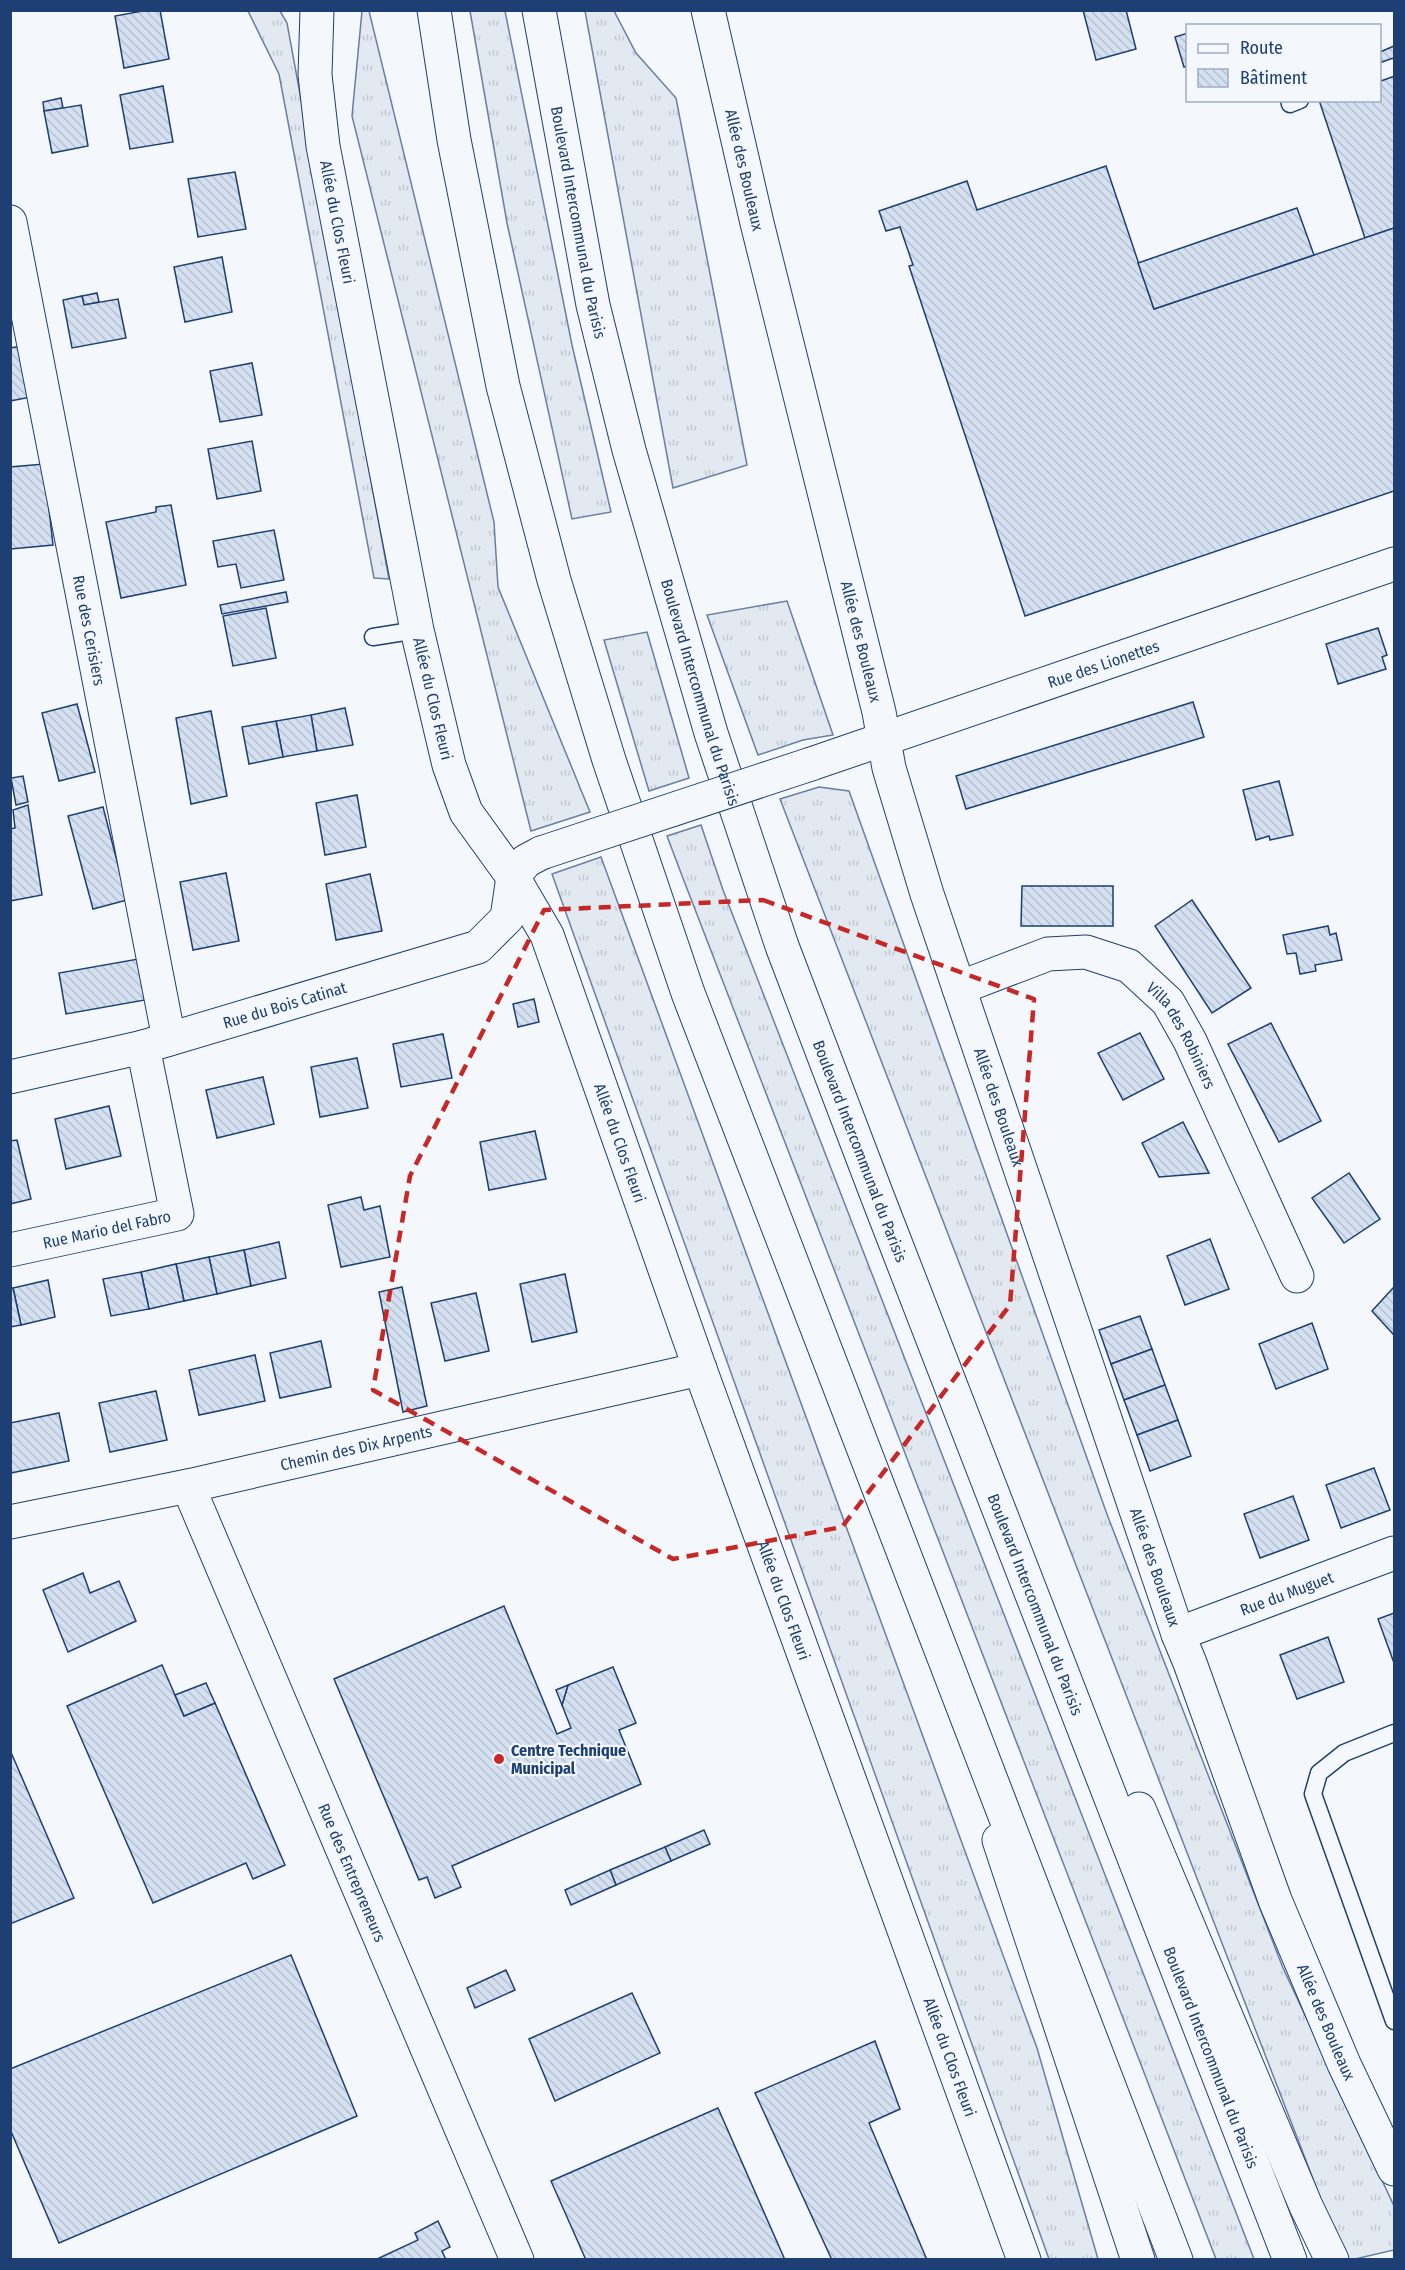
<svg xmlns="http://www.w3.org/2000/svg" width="1405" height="2270" viewBox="0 0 1405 2270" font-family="'Fira Sans Condensed',sans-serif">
<defs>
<pattern id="grass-tufts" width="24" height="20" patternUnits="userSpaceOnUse" patternTransform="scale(1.5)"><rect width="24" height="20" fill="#e3e9f0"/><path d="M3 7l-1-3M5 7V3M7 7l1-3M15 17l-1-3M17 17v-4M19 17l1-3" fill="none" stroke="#c2c9d1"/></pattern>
<pattern id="building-back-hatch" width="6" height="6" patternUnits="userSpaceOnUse" patternTransform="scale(1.5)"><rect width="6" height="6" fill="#d5e0f0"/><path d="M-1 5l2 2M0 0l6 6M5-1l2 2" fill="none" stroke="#b6c1d1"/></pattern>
</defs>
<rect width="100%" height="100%" fill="#f4f7fb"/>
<g fill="url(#grass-tufts)" stroke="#687fa3" stroke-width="1.5">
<path d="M248 11H280L287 23 389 579 374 578 279 74Z"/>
<path d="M362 11H369L494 522 498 587 590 812 531 831 352 116Z"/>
<path d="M470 11H505L572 345 611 512 572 519 507 223Z"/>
<path d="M585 11H614L636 53 676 98 747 465 673 488Z"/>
<path d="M787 601 833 735 803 740 758 755 707 615Z"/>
<path d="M647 632 689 778 649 791 604 640Z"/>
<path d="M819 787 849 791 1108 1517 1283 1968 1394 2206V2250L1355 2259H1344L780 799Z"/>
<path d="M701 825 723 890 1254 2259H1216L681 873 667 836Z"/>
<path d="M601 857 1037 2048 1098 2259H1049L552 874Z"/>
</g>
<g fill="url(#building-back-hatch)" stroke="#1d3f73" stroke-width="1.5">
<path d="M148 10H160L169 59 124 68 115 16Z"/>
<path d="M1083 10H1126L1136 49 1096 60Z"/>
<path d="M1188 33V66L1184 67 1175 37Z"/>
<path d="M1394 46V228L1365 238 1319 100H1380V52Z"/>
<path d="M163 86 173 142 130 149 120 95Z"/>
<path d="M61 98 63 108 44 111 43 102Z"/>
<path d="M81 105 88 146 52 153 44 111Z"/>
<path d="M1106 166 1154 309 1394 228V491L1025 616 909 266 913 265 900 227 886 231 879 211 967 181 977 210Z"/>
<path d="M235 172 246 229 198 237 188 179Z"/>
<path d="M1297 208 1314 255 1154 309 1138 263Z"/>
<path d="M222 257 232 312 185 322 174 267Z"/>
<path d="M97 293 99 302 84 305 82 296Z"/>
<path d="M82 296 84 305 118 299 126 338 72 348 63 300Z"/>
<path d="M23 346 31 397 10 401V348Z"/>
<path d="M252 363 262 415 220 422 210 371Z"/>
<path d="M252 441 261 491 217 499 208 449Z"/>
<path d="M44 464 53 545 11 549 10 467Z"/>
<path d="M171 505 186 585 121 598 106 522 156 512V507Z"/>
<path d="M274 530 284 580 241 588 236 564 218 567 213 541Z"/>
<path d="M286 592 288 602 222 614 220 605Z"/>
<path d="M266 608 276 658 233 666 223 616Z"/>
<path d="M1378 628 1387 655 1382 657 1386 669 1338 684 1326 644Z"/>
<path d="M1193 702 1204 737 966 809 956 776Z"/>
<path d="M77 704 95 772 59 781 42 713Z"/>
<path d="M345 708 353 745 317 751 311 715Z"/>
<path d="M211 711 227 796 191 804 176 718Z"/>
<path d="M311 715 317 751 283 757 276 721Z"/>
<path d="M276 721 283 757 249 764 242 727Z"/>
<path d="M23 776 28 802 16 805 11 778Z"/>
<path d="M1279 781 1293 835 1270 840 1269 836 1256 840 1243 790Z"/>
<path d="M357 795 366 847 325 855 316 803Z"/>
<path d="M28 805 42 895 10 901V829L15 828 13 810Z"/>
<path d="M103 807 127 900 93 909 68 816Z"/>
<path d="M226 873 239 941 193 950 180 882Z"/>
<path d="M370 874 382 931 336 940 326 884Z"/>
<path d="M1022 886H1113V926H1021Z"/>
<path d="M1192 900 1251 988 1212 1013 1155 926Z"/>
<path d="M1328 926 1330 935 1336 933 1342 960 1315 965 1316 971 1300 974 1296 953 1287 954 1283 935Z"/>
<path d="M138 959 145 1000 66 1014 59 973Z"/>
<path d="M534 999 539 1022 518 1027 513 1004Z"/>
<path d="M1271 1023 1321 1121 1279 1142 1228 1044Z"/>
<path d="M1140 1033 1164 1079 1123 1100 1098 1053Z"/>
<path d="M443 1034 452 1078 401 1087 393 1044Z"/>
<path d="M357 1058 368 1108 320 1117 311 1067Z"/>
<path d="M263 1077 274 1124 217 1138 206 1090Z"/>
<path d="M109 1106 121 1156 66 1169 55 1119Z"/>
<path d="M1183 1122 1209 1173 1159 1177 1142 1143Z"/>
<path d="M535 1131 546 1179 489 1190 480 1142Z"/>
<path d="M17 1140 31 1199 10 1204V1141Z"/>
<path d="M1349 1173 1380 1219 1344 1243 1312 1198Z"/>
<path d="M361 1197 364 1210 380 1206 390 1257 341 1267 328 1205Z"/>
<path d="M1210 1239 1229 1289 1185 1305 1167 1256Z"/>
<path d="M279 1242 286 1278 251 1286 244 1250Z"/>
<path d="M244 1250 251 1286 217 1294 209 1257Z"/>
<path d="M209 1257 217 1294 184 1301 176 1264Z"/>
<path d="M176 1264 184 1301 149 1309 141 1272Z"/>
<path d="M141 1272 149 1309 111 1316 103 1279Z"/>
<path d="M565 1274 577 1332 532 1342 520 1284Z"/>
<path d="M48 1280 55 1317 21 1325 13 1288Z"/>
<path d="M402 1287 427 1406 403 1412 379 1292Z"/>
<path d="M1394 1287V1335L1372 1311Z"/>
<path d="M10 1288H13L21 1325 10 1327Z"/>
<path d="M476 1293 489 1351 445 1361 431 1303Z"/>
<path d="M1140 1316 1152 1349 1111 1364 1099 1330Z"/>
<path d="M1312 1323 1328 1369 1276 1389 1259 1344Z"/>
<path d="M321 1341 331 1387 280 1398 270 1353Z"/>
<path d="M1152 1349 1165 1385 1124 1400 1111 1364Z"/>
<path d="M255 1355 265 1401 199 1415 189 1370Z"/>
<path d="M1165 1385 1178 1420 1137 1435 1124 1400Z"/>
<path d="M156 1391 167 1440 110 1452 99 1403Z"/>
<path d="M59 1413 69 1461 11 1473 10 1423Z"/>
<path d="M1178 1420 1191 1456 1150 1471 1137 1435Z"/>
<path d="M1374 1468 1390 1510 1341 1528 1326 1485Z"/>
<path d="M1293 1496 1309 1540 1260 1558 1244 1514Z"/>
<path d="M83 1573 90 1593 119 1581 136 1621 68 1652 43 1590Z"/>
<path d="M504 1606 557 1734 571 1728 562 1705 568 1685 613 1667 636 1723 619 1730 641 1784 452 1866 461 1887 435 1898 427 1877 419 1880 334 1679Z"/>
<path d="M1394 1613V1663L1378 1619Z"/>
<path d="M1328 1637 1344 1682 1297 1699 1280 1655Z"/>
<path d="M162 1665 184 1716 215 1703 285 1865 253 1879 246 1863 153 1903 67 1706Z"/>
<path d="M206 1683 215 1703 184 1716 175 1695Z"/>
<path d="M568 1685 562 1705 556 1690Z"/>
<path d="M10 1750 74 1898 10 1924Z"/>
<path d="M704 1830 710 1844 671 1861 665 1847Z"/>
<path d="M665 1847 671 1861 616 1885 610 1870Z"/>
<path d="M610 1870 616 1885 571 1905 565 1890Z"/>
<path d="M291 1955 357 2116 59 2243 10 2129V2069Z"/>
<path d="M506 1970 515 1990 475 2008 467 1988Z"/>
<path d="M632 1993 660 2053 555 2101 529 2039Z"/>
<path d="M875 2041 900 2109 869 2123 927 2260H832L755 2093Z"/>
<path d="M718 2108 785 2260H586L551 2181Z"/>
<path d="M438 2221 450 2247 442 2251 446 2260H375L418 2240 415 2233Z"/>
</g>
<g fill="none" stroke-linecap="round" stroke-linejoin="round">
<defs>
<g id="service">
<path d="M1380 72 1394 67"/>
<path d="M1289 100 1290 104 1300 100"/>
<path d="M373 637 417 630"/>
<path d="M1394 1733 1344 1753 1319 1773 1313 1794 1394 2021"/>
</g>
<g id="minor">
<path id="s1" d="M10 222 169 1039"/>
<path id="s2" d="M811 764 1394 564"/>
<path id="s3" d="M959 988 1048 954 1086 952 1129 966 1168 1002 1190 1041 1297 1276"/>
<path id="s4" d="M10 1077 143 1047 478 947 507 918 513 877 526 861 541 853"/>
<path id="s5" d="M10 1250 177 1214 143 1047"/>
<path id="s6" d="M188 1486 517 2260"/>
<path id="s7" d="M10 1522 188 1486 700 1369"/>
<path id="s8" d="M1178 1634 1394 1553"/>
</g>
<g id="tertiary">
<path id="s9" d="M317 10 315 75 323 146 417 630 449 765 466 812 513 877 547 935 700 1369 1024 2260"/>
<path id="s10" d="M708 10 757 223 879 712 889 768 927 894 1178 1634 1190 1663 1275 1900 1344 2064 1394 2169"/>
</g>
<path id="secondary" d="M999 1840 1138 2260"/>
<g id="trunk">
<path d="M434 10 454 140 503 386 554 580 609 760 688 993 1176 2260"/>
<path id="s11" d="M539 10 593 305 629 450 711 733 782 946 878 1198 1290 2260"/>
<path d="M1139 1809 1306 2206 1332 2260"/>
</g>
</defs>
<use href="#service" stroke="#1d3f73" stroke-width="19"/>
<use href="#minor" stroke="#1d3f73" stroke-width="35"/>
<use href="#tertiary" stroke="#1d3f73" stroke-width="35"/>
<use href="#secondary" stroke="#1d3f73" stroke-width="35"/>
<use href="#trunk" stroke="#1d3f73" stroke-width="35"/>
<use href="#service" stroke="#f4f7fb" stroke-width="16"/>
<use href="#minor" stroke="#f4f7fb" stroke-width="33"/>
<use href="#tertiary" stroke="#f4f7fb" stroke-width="33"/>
<use href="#secondary" stroke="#f4f7fb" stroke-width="33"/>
<use href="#trunk" stroke="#f4f7fb" stroke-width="33"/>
<defs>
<path id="minor-bridge" d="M541 853 811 764"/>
</defs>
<use href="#minor-bridge" stroke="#1d3f73" stroke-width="35" stroke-linecap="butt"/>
<use href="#minor-bridge" stroke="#f4f7fb" stroke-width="33"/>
</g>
<path fill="none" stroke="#c62828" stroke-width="4.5" stroke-dasharray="12 8" stroke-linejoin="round" d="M763 900 1034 999 1010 1305 842 1527 673 1559 373 1390 410 1176 544 910Z"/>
<circle fill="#c62828" stroke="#f4f7fb" stroke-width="2" cx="499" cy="1759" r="6"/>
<g text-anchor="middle" stroke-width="4.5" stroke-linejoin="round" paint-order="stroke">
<g font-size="16" fill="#1d3f73" stroke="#f4f7fb">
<text dy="6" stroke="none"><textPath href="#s10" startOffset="164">Allée des Bouleaux</textPath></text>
<text dy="6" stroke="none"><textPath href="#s9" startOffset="214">Allée du Clos Fleuri</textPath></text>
<text dy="6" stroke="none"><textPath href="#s11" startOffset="216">Boulevard Intercommunal du Parisis</textPath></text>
<text dy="6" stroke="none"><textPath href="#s1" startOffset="416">Rue des Cerisiers</textPath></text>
<text dy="6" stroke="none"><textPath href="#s10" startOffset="650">Allée des Bouleaux</textPath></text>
<text dy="6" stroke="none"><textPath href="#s2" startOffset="309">Rue des Lionettes</textPath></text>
<text dy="6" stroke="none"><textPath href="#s11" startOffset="702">Boulevard Intercommunal du Parisis</textPath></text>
<text dy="6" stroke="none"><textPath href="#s9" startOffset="700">Allée du Clos Fleuri</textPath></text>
<text dy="6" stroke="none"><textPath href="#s4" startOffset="284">Rue du Bois Catinat</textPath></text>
<text dy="6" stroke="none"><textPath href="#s3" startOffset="267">Villa des Robiniers</textPath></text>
<text dy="6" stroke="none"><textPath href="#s10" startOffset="1136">Allée des Bouleaux</textPath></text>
<text dy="6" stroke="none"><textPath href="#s9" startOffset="1186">Allée du Clos Fleuri</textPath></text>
<text dy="6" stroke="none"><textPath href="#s11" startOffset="1188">Boulevard Intercommunal du Parisis</textPath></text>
<text dy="6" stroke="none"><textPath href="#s5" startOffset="99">Rue Mario del Fabro</textPath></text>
<text dy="6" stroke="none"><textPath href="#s7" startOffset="354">Chemin des Dix Arpents</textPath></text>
<text dy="6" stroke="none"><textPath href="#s10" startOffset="1622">Allée des Bouleaux</textPath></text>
<text dy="6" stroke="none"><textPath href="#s8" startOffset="116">Rue du Muguet</textPath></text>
<text dy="6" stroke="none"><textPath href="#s9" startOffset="1672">Allée du Clos Fleuri</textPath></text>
<text dy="6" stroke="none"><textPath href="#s11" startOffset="1674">Boulevard Intercommunal du Parisis</textPath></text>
<text dy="6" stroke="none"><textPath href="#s6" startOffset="420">Rue des Entrepreneurs</textPath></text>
<text dy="6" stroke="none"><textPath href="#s10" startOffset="2108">Allée des Bouleaux</textPath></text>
<text dy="6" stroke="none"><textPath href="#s9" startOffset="2158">Allée du Clos Fleuri</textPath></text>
<text dy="6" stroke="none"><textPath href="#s11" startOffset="2160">Boulevard Intercommunal du Parisis</textPath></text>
</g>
<g font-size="16" font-weight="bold" fill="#1d3f73" stroke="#f4f7fb" text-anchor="start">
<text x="511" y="1756">Centre Technique<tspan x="511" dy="18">Municipal</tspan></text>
</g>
</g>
<rect width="1405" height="2270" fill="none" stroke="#1d3f73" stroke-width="24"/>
<rect x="1186" y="24" width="195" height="78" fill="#f4f7fb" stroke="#9eadc5" stroke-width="1.5"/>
<rect x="1198" y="44" width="30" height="9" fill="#f4f7fb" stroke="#9eadc5" stroke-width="1.5"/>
<text x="1240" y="54" font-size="18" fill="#1d3f73">Route</text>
<rect x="1198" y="69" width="30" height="18" fill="url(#building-back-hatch)" stroke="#9eadc5" stroke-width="1.5"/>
<text x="1240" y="84" font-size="18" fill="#1d3f73">Bâtiment</text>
</svg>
